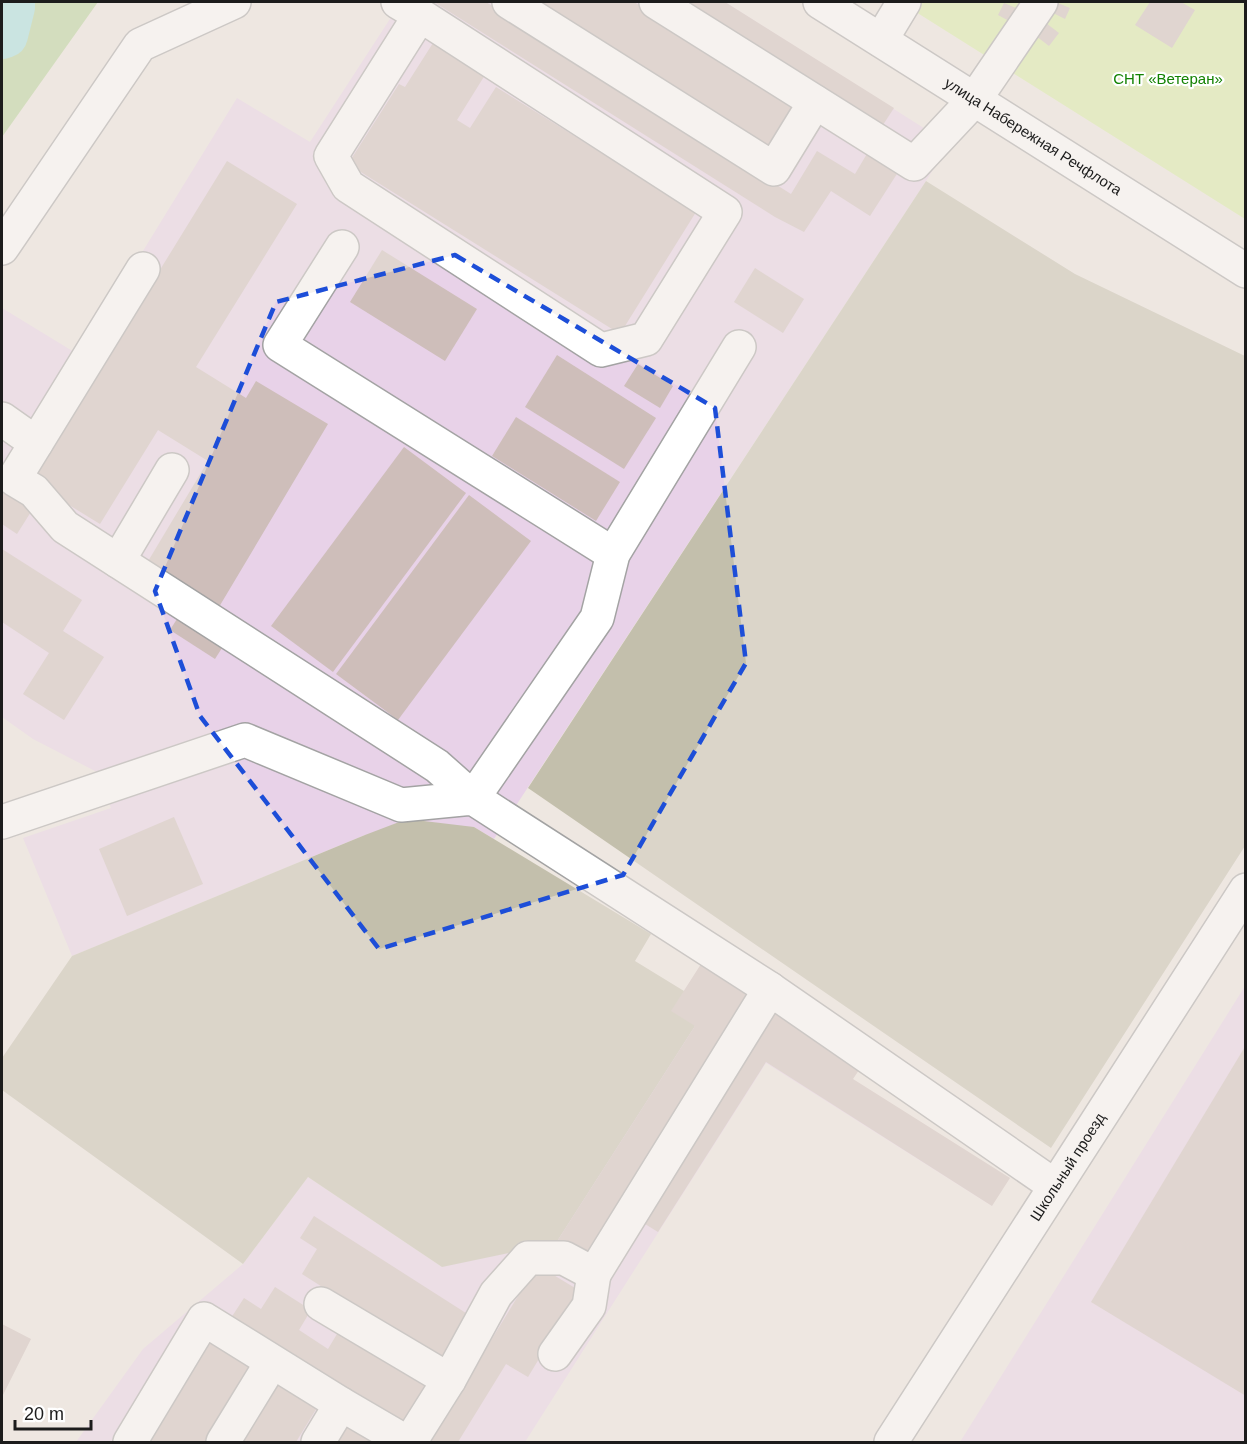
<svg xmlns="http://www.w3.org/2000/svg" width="1247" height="1444" viewBox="0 0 1247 1444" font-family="Arial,sans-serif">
<rect width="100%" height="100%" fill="#eee7e1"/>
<g fill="#e8d2e8">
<path d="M401 2H725L949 144 926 181 494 839 474 827 365 835 72 956 23 838 111 808 97 772 33 739 2 717V308L79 355 237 98 310 142Z"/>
<path d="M693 977 992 1206 766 1063 525 1442H76L143 1349 243 1264 308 1177 442 1267 671 1011Z"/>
<path d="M1245 986V1442H960Z"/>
</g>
<g fill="#c3bfac">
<path d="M926 181 1075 274 1245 356V846L1051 1148 528 788Z"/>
<path d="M407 819 474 827 651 934 635 961 684 991 695 1026 556 1243 442 1267 308 1177 243 1264 2 1090V1058L72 956 365 835Z"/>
</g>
<path fill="#d7eea1" d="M900 2H1245V219Z"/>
<path fill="#b2d192" d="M2 2H98L2 137Z"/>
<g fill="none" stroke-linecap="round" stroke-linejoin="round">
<path stroke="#9ddfe0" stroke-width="46" d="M2 36 5 35 12 7V2"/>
</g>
<g fill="#cebeba">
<path d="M434 2H486L791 194 817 151 855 174 871 147 902 166 870 216 831 191 804 232 775 217Z"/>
<path d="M529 2H634L797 103 768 150Z"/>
<path d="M667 2H725L894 108 877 134Z"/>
<path d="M1150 2H1181L1195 10 1172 48 1135 25Z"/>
<path d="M1004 3 1016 8 1009 21 998 15Z"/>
<path d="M1058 3 1070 8 1065 19 1053 13Z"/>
<path d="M1046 23 1059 33 1049 46 1036 36Z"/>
<path d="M433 43 485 75 457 120 470 128 496 87 696 212 620 334 348 164 399 84 405 87Z"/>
<path d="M227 161 297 204 196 367 246 398 256 381 328 424 219 607 147 563 208 461 158 430 100 524 30 481Z"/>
<path d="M382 250 477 309 445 361 350 302Z"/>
<path d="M755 268 804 299 783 333 734 302Z"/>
<path d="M557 355 656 418 624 469 525 407Z"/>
<path d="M638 364 673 386 660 408 624 386Z"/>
<path d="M516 417 620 482 596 521 492 456Z"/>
<path d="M404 447 466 493 333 672 271 626Z"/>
<path d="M2 487 34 507 17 534 2 524Z"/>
<path d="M469 495 531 541 398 720 336 674Z"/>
<path d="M2 549 82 600 63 631 104 657 64 720 23 694 49 653 2 622Z"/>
<path d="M182 611 227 640 215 659 170 630Z"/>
<path d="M174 817 203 884 127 916 99 849Z"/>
<path d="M701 964 751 997 583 1260 556 1243 695 1026 671 1011Z"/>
<path d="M772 1006 863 1064 853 1079 1010 1178 992 1206 766 1062 658 1232 637 1219Z"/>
<path d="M1246 1045V1396L1091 1302Z"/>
<path d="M314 1216 469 1315 440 1362 302 1274 317 1249 300 1238Z"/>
<path d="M537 1265 580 1291 528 1377 506 1364 458 1442H429Z"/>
<path d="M275 1287 311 1310 299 1330 328 1349 340 1329 427 1384 402 1424 231 1318 244 1298 261 1309Z"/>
<path d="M2 1324 31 1339 2 1397Z"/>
<path d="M211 1339 254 1365 209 1442H149Z"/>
<path d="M274 1380 318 1406 296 1442H237Z"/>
<path d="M344 1425 373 1442H334Z"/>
</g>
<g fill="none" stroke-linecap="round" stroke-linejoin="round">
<defs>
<g id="minor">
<path d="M398 2 420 15 725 212 646 339 601 350 348 186 331 156 420 15"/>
<path d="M509 2 774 169 815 102"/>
<path d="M656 2 914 164 975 99 1041 2"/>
<path id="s1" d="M820 2 1246 271"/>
<path d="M881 40 904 2"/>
<path d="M342 247 280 345 613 554"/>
<path d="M2 248 140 45 234 2"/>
<path d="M143 269 14 479 34 491 65 527 437 766 473 798 597 618 613 554 739 347"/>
<path d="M2 419 36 443"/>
<path d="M118 561 172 470"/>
<path d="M2 822 245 740 401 805 473 798 770 989 594 1274"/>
<path d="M770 989 1055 1186"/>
<path d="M321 1304 449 1380"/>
<path d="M130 1442 204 1319 341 1404 406 1442"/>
<path d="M223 1442 272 1362"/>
<path d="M318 1442 341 1404"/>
<path d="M410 1442 449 1380 496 1294 528 1258H564L594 1274 589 1306 555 1354"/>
<path id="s2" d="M891 1442 1246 890"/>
</g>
</defs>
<use href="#minor" stroke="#a3a3a3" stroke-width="36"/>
<use href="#minor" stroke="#fff" stroke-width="33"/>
</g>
<path d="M0 0H1247V1444H0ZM455 255 715 408 746 663 623 875 379 949 200 716 155 591 276 302Z" fill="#eee7e1" fill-opacity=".55" fill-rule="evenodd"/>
<path fill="none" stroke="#1d4ed8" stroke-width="4.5" stroke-dasharray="12 8" stroke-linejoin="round" d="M455 255 715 408 746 663 623 875 379 949 200 716 155 591 276 302Z"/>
<g text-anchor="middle" stroke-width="4.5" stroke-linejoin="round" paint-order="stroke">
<g font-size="15" fill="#128202" stroke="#fff">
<text x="1168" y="84">СНТ «Ветеран»</text>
</g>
<g font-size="15" fill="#1c1c1c" stroke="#fff">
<text dy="5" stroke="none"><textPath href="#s1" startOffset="252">улица Набережная Речфлота</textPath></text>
<text dy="5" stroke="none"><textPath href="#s2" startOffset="327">Школьный проезд</textPath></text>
</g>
</g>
<rect width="1247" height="1444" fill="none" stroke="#1c1c1c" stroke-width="6"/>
<path d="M15 1420v9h76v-9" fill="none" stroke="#1c1c1c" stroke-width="3"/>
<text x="24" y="1420" font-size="18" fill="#1c1c1c" stroke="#ffffff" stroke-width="4.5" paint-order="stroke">20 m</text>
</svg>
